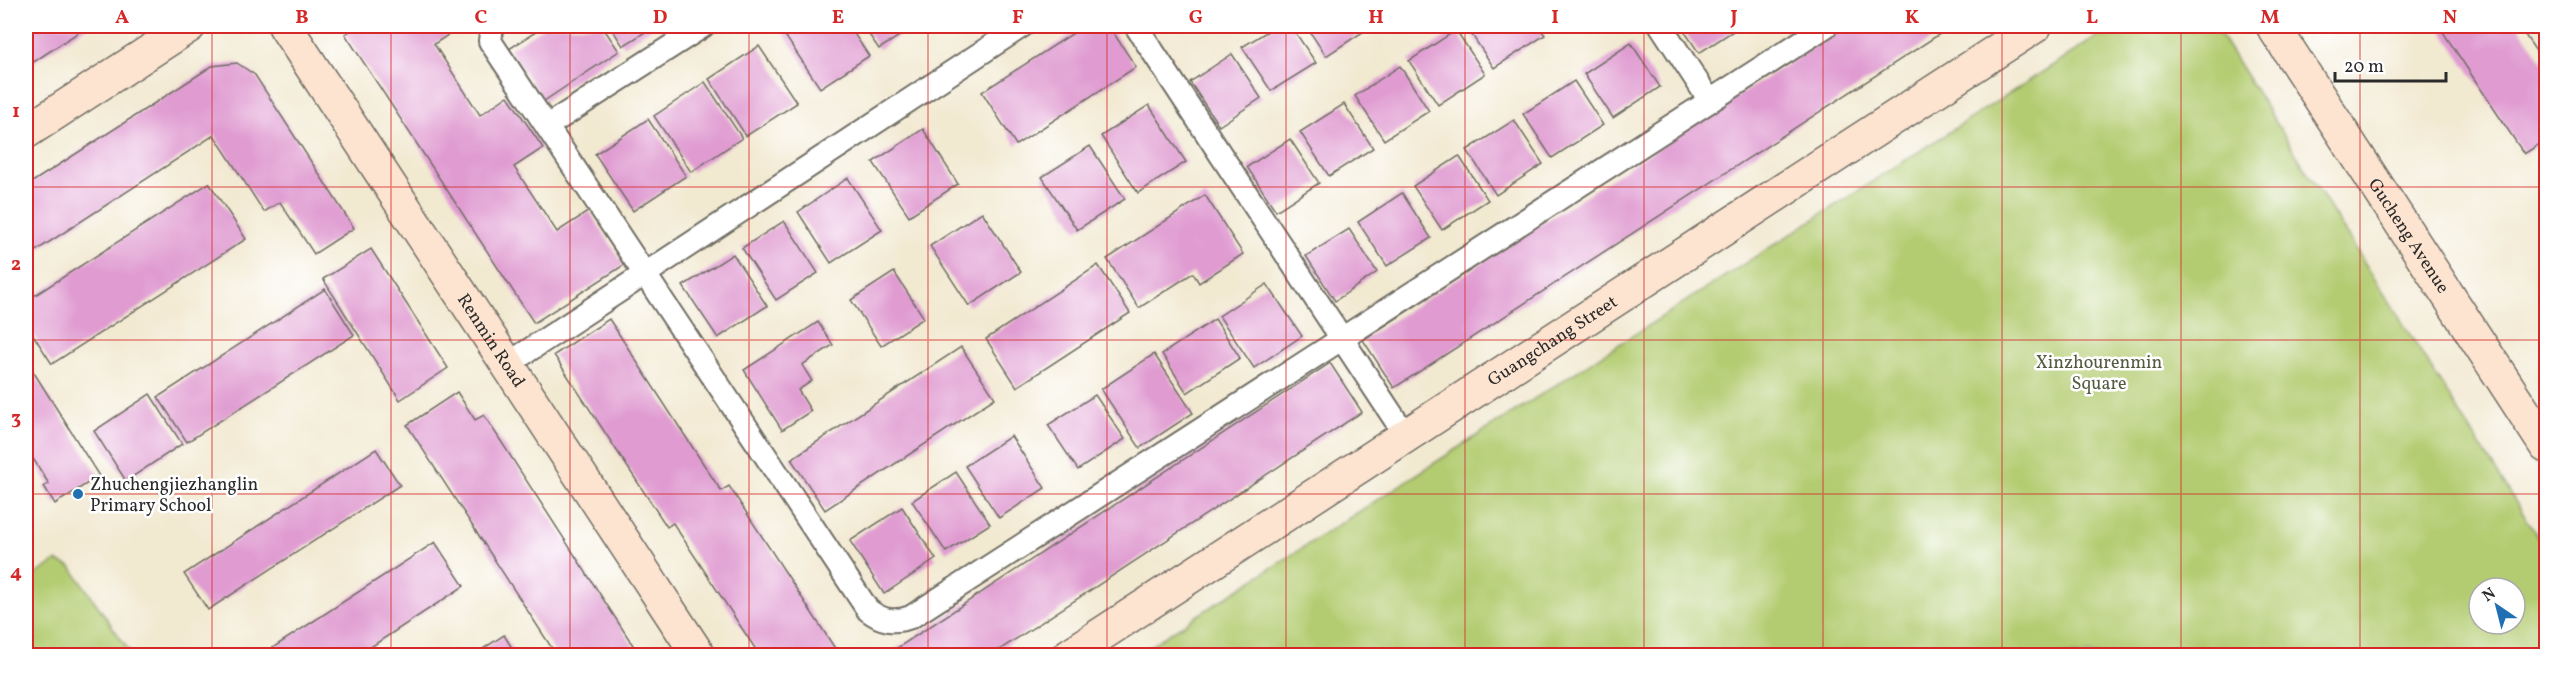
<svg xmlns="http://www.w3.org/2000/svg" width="2572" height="681" viewBox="0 0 2572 681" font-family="Vollkorn,serif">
<rect width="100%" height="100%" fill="#fff"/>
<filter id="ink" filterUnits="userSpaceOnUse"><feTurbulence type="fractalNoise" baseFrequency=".0167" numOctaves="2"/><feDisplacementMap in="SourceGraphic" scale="12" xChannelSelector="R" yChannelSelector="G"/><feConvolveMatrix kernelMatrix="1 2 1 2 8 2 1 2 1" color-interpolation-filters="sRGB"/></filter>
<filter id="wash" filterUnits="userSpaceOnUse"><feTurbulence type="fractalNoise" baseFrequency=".008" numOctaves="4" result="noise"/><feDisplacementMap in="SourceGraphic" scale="24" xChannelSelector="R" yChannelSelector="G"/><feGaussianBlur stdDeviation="1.35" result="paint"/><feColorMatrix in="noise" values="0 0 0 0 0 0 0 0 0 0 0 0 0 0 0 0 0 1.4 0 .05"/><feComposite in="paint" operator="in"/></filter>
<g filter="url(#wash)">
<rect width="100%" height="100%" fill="#f2e9d1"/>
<g fill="#b3cc71" stroke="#6f7c4e" stroke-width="1.5" fill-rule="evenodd">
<path d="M2114 26H2215L2546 550V655H1136ZM2479 588H2515V624H2479Z"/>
<path d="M56 561 71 567 132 655H26V581Z"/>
</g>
<g id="blocks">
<g fill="#e09cd1">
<path d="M26 26H88L26 67Z"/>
<path d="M351 26H462L434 44 480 115 508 96 543 148 514 167 557 232 589 211 624 265 534 323 345 34 353 29Z"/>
<path d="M545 26H602L619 51 544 101 509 49Z"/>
<path d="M610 26H655L623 46Z"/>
<path d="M791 26H849L869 56 820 88 782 31Z"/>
<path d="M863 26H915L879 49Z"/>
<path d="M1084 26H1109L1136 67 1016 145 982 92Z"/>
<path d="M1276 26H1291L1316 63 1271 91 1242 47Z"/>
<path d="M1306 26H1372L1326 56Z"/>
<path d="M1466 26H1538L1545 35 1494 68Z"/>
<path d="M1681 26H1741L1699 53Z"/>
<path d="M1846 26H1952L1394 388 1363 340Z"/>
<path d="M2439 26H2519L2546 66V140L2524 154Z"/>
<path d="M1456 30 1485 74 1438 105 1409 61Z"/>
<path d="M1631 43 1660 87 1613 118 1584 74Z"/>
<path d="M759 46 797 103 746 136 709 79Z"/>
<path d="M1232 54 1261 98 1219 126 1190 82Z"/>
<path d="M237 63 255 75 354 228 314 254 280 202 264 212 214 135 34 252 26 238V186L212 66Z"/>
<path d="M1400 66 1429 111 1384 140 1355 96Z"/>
<path d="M1574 81 1603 125 1552 158 1523 114Z"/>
<path d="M705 82 742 138 691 172 654 116Z"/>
<path d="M1344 104 1373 148 1329 176 1300 132Z"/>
<path d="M1149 105 1186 162 1138 193 1101 136Z"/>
<path d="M648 119 686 176 633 211 595 154Z"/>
<path d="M1514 120 1543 164 1496 195 1467 150Z"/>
<path d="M923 129 958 184 909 216 873 162Z"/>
<path d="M1290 139 1319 183 1276 211 1247 167Z"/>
<path d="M1090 146 1125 199 1077 230 1042 177Z"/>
<path d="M1459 156 1488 200 1442 230 1413 186Z"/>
<path d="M848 178 882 230 831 263 798 212Z"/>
<path d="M209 183 246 239 52 364 26 324V301Z"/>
<path d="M1402 193 1431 238 1387 266 1358 222Z"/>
<path d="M1205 195 1243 254 1199 283 1193 273 1139 308 1107 259Z"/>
<path d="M982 212 1021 272 969 306 930 246Z"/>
<path d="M784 221 818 273 776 300 742 248Z"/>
<path d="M1349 229 1377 272 1335 301 1306 256Z"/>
<path d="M371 249 448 368 400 400 323 279Z"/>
<path d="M733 254 767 306 718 338 683 286Z"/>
<path d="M1098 265 1130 313 1017 387 986 339Z"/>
<path d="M894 272 924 318 881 346 851 300Z"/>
<path d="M1267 284 1302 336 1254 368 1219 316Z"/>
<path d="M325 289 354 335 187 442 158 397Z"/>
<path d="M609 319 721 491 729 486 840 656H760L673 523 667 527 554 355Z"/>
<path d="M1215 319 1240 358 1187 393 1162 354Z"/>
<path d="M818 322 833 345 802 365 812 381 798 390 811 411 782 430 744 370Z"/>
<path d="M961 347 995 398 825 510 791 459Z"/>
<path d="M1154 354 1193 413 1140 448 1101 389Z"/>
<path d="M26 360 99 476 55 504 44 486 49 484 29 452 26 454Z"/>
<path d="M1330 363 1362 412 990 656H885Z"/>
<path d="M457 392 475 420 484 415 640 656H557L407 425Z"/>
<path d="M150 394 182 444 126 481 94 431Z"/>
<path d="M1095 395 1125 439 1078 470 1048 425Z"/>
<path d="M1011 436 1045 488 999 518 965 466Z"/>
<path d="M376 449 400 485 208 610 184 574Z"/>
<path d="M956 472 990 524 946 552 912 501Z"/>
<path d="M902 507 936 559 884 594 850 541Z"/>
<path d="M435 542 464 586 357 656H260Z"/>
<path d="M504 635 517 656H472Z"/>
</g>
</g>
</g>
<g filter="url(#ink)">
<use href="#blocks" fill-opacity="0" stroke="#716e65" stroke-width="1.5"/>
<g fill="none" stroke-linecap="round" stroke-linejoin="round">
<defs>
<g id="lane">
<path d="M492 26 490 41 868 610C882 621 894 623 911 617L1826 26"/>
<path d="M1136 26 1406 436"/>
<path d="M1661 26 1710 101"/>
<path d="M547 126 703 26"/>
<path d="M508 364 1022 26"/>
</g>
<g id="secondary">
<path id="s1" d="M285 26 699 656"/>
<path id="s2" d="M2273 26 2546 446"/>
<path d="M26 132 189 26"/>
<path id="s3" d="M1068 656 2035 26"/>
</g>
</defs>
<use href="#lane" stroke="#716e65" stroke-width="26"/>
<use href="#secondary" stroke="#716e65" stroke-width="36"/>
<use href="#lane" stroke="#fff" stroke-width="22"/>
<use href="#secondary" stroke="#fde4d0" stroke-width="33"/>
</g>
</g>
<path fill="none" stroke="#d62828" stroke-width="1.5" stroke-opacity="0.55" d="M212 26V656M391 26V656M570 26V656M749 26V656M928 26V656M1107 26V656M1286 26V656M1465 26V656M1644 26V656M1823 26V656M2002 26V656M2181 26V656M2360 26V656M26 187H2546M26 340H2546M26 494H2546"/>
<circle fill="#1f6fb2" stroke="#fff" stroke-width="2" cx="78" cy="494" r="6"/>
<g text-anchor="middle" stroke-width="5" stroke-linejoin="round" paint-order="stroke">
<g font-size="18" fill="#2b2b2b" stroke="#fff">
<text dy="6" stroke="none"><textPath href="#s2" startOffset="250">Gucheng Avenue</textPath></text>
<text dy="6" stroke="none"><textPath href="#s1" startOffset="376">Renmin Road</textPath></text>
<text dy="6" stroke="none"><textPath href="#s3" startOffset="578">Guangchang Street</textPath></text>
</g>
<g font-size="18" fill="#545b40" stroke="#fff">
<text x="2099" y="368">Xinzhourenmin<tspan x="2099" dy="21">Square</tspan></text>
</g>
<g font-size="18" fill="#2b2b2b" stroke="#fff" text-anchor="start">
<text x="90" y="490">Zhuchengjiezhanglin<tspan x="90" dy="21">Primary School</tspan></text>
</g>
</g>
<rect width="2572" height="681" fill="none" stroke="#fff" stroke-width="66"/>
<g transform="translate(2497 606) rotate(325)"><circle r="28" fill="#ffffff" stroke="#aaaaaa" stroke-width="1.5"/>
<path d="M0-4.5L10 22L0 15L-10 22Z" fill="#1f6fb2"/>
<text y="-9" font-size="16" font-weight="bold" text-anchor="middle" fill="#2b2b2b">N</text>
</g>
<path d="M2335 72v9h111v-9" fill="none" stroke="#2b2b2b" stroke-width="3"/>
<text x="2344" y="72" font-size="18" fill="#2b2b2b" stroke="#ffffff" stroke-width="4.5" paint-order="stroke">20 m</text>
<rect x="33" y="33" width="2506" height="615" fill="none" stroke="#d62828" stroke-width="2"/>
<g font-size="20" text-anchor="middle" font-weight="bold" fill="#d62828">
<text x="122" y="23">A</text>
<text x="302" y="23">B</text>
<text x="481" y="23">C</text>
<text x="660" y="23">D</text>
<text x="838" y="23">E</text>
<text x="1018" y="23">F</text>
<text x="1196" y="23">G</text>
<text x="1376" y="23">H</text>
<text x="1555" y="23">I</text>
<text x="1734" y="23">J</text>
<text x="1912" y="23">K</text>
<text x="2092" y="23">L</text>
<text x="2270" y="23">M</text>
<text x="2450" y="23">N</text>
<text x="16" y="117">1</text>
<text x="16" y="270">2</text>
<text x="16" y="424">3</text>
<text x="16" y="578">4</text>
</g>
</svg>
